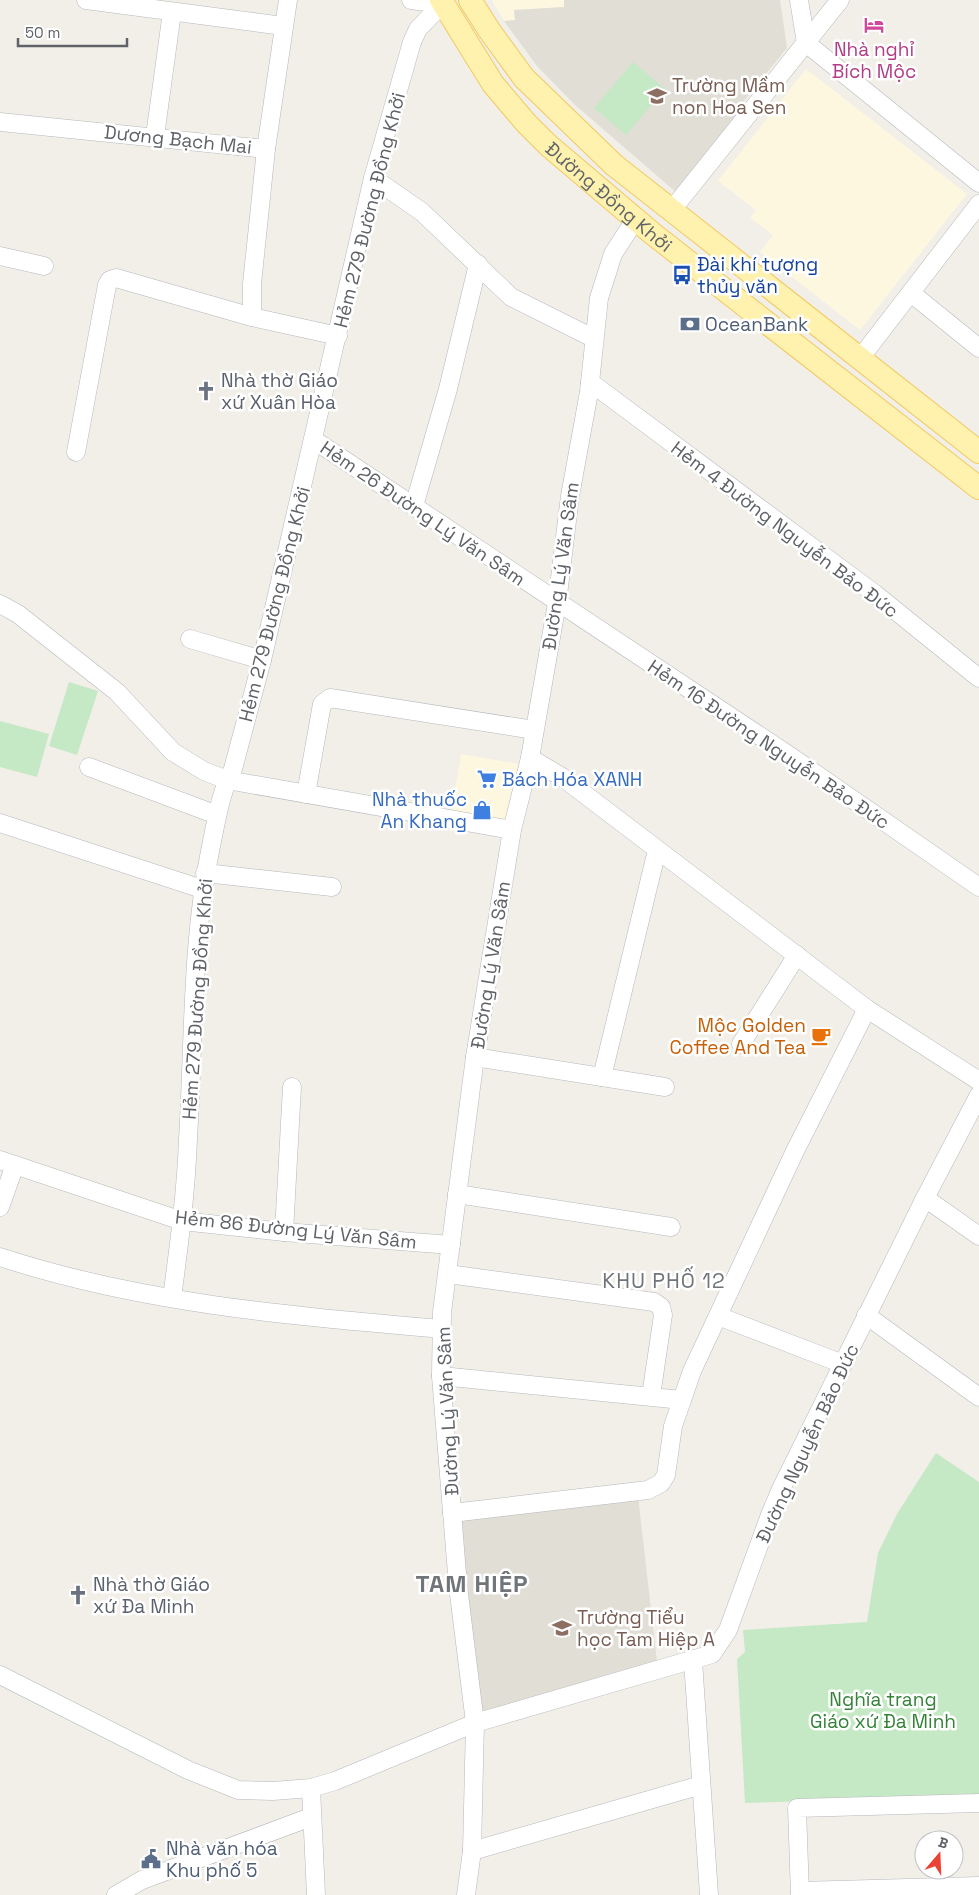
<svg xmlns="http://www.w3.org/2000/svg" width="979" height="1895" viewBox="0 0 979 1895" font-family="'Space Grotesk',sans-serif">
<rect width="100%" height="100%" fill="#f1efe8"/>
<g fill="#fef7e0">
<path d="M492 0H564V7L514 10 515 20 504 21Z"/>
<path d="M806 69 967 194 860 330 760 252 773 235 750 218 756 210 718 181Z"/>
<path d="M461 754 519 764 509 824 451 815Z"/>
</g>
<g fill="#e1ded6">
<path d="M564 0H780L787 48 735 112 739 115 677 193 574 104 537 66 504 21 515 20 514 10 564 7Z"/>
<path d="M638 1496 657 1662 482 1712 467 1593 461 1518Z"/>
</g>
<g fill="#c5e8c5">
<path d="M633 62 665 89 626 135 594 108Z"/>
<path d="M69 682 98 691 77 755 49 746Z"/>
<path d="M0 721 49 734 37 777 0 767Z"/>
<path d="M936 1453 979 1482V1795L745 1803 737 1659 745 1652 743 1630 867 1622 878 1553 897 1514Z"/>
</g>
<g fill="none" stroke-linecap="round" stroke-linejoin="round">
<defs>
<g id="minor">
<path d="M86 0 283 26"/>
<path d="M411 0 442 4"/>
<path d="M799 0 806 43 979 183"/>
<path d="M0 122 266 149 288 0"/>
<path d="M155 136 172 12"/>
<path d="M373 178 422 212 511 297 593 338"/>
<path d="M671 211 840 0"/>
<path d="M0 256 44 266"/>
<path d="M911 293 979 348"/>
<path d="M252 317V284L266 149"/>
<path d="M861 357 979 204"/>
<path d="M590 382 875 594 979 678"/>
<path d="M314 440 787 754 979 887"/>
<path d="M76 452 107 285 110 280 116 278 252 317 338 336"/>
<path d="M414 506 448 389 478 264"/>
<path d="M0 604 18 614 117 692 173 752 204 771 227 780 512 830"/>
<path d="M190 639 262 660"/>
<path d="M530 758 562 777 867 1009 979 1081"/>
<path d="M89 767 217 815"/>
<path d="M306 794 322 704 330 698 534 730"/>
<path d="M0 823 202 889"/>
<path d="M205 873 332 887"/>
<path d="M741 1044 797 955"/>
<path d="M475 1057 665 1087"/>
<path d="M602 1077 657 850"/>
<path d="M0 1160 182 1221 284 1232 451 1245"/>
<path d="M457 1194 671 1227"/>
<path d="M925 1198 979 1236"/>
<path d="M0 1207 15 1165"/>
<path d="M284 1232 292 1087"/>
<path d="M0 1257C143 1304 293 1316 442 1329"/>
<path d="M448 1274 654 1302 661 1307 663 1315 651 1396"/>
<path d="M172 1298C179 1245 186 1193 188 1139 194 1040 191 940 212 841 217 817 221 791 233 769L262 660 373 178 412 42 418 29 442 4"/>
<path d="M866 1315 979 1397"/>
<path d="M718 1316 843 1364"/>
<path d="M441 1376 682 1400 692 1371 795 1151 867 1009"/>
<path d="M452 1513 648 1490 661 1483 666 1475 673 1426 682 1400"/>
<path d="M693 1661 709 1895"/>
<path d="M0 1675 188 1770 238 1790 273 1791 311 1788 335 1781 475 1723 712 1654 728 1630 770 1515 781 1489 925 1198 979 1095"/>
<path d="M311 1788 316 1895"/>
<path d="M472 1851 701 1785"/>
<path d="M800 1891 979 1886"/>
<path d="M116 1895 142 1880 311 1817"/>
<path d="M466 1895 472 1851 475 1723 458 1586 441 1376 442 1312 475 1057 512 830 530 758 557 603 570 496 589 392 599 298 613 254 635 220"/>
<path d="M800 1895 797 1808 979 1803"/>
</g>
<g id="major">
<path id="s1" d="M441 0 493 84 526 123 548 145 653 234 979 488"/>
<path d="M470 0 489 30 524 78 614 165 979 452"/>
</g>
</defs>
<use href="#minor" stroke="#b5b8bc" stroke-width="19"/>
<use href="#major" stroke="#f2c960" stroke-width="24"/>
<use href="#minor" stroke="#fff" stroke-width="18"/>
<use href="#major" stroke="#fff2af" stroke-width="22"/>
</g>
<defs>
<symbol id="hotel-bare" viewBox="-9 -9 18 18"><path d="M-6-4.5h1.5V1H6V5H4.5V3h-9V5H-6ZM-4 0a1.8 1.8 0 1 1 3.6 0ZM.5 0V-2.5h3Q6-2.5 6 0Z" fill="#d1479c" stroke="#fff" stroke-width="2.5" paint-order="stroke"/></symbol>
<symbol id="school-bare" viewBox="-9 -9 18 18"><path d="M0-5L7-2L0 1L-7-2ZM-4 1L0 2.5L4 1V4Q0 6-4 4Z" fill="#8d6e63" stroke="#fff" stroke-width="2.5" paint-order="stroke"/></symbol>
<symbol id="bus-bare" viewBox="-9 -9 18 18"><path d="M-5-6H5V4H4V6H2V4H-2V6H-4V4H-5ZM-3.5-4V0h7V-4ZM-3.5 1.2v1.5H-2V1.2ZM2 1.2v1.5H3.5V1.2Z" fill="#1a4fb4" stroke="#fff" stroke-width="2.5" paint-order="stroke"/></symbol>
<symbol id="bank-bare" viewBox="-9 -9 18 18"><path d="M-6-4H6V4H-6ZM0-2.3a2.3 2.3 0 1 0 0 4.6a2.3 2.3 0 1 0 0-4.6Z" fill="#5c6f8a" stroke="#fff" stroke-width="2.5" paint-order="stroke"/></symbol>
<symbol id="church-bare" viewBox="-9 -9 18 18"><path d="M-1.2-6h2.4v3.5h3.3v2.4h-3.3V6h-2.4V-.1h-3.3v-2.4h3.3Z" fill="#6b7280" stroke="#fff" stroke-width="2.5" paint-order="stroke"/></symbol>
<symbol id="supermarket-bare" viewBox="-9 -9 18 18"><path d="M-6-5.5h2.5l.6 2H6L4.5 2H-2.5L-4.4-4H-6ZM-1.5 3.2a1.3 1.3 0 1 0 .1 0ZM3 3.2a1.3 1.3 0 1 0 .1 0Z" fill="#3f7fe0" stroke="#fff" stroke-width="2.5" paint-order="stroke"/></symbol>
<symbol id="shop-bare" viewBox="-9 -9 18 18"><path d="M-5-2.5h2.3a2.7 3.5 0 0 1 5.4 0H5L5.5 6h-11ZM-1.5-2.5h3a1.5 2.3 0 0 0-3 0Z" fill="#3f7fe0" stroke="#fff" stroke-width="2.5" paint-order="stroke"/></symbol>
<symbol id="cafe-bare" viewBox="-9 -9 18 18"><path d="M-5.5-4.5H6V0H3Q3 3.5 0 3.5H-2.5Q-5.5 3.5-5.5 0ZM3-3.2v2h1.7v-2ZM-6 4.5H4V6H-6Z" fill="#e8710a" stroke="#fff" stroke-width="2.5" paint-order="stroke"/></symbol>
<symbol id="civic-bare" viewBox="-9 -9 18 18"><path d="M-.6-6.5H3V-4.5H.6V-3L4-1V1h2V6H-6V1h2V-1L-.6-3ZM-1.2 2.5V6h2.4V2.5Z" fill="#5c6f8a" stroke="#fff" stroke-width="2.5" paint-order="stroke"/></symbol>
</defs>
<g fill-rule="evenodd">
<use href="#hotel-bare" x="860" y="11" width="28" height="28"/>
<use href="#school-bare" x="643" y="82" width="28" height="28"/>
<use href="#bus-bare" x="668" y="261" width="28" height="28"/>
<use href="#bank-bare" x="676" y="310" width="28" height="28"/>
<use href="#church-bare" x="192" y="377" width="28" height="28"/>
<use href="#supermarket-bare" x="473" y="765" width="28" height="28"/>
<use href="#shop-bare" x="468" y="796" width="28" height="28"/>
<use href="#cafe-bare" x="807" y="1022" width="28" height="28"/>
<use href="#church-bare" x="64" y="1581" width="28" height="28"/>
<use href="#school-bare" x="548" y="1614" width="28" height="28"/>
<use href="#civic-bare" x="137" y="1845" width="28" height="28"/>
</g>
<g text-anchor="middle" stroke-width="5" stroke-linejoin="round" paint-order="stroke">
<g font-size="19" fill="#b23c85" stroke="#fff">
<text x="874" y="56">Nhà nghỉ<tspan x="874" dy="22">Bích Mộc</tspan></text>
</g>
<g font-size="19" fill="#785e54" stroke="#fff" text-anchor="start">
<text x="672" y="92">Trường Mầm<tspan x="672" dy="22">non Hoa Sen</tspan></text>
<text x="577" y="1624">Trường Tiểu<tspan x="577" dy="22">học Tam Hiệp A</tspan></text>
</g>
<g font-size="19" fill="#5f6368" stroke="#fff">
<text transform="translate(178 139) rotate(6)" y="7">Dương Bạch Mai</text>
<text dy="7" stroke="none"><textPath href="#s1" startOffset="261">Đường Đồng Khởi</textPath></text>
<text transform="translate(369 210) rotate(-76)" y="7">Hẻm 279 Đường Đồng Khởi</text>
<text transform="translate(423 513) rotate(34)" y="7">Hẻm 26 Đường Lý Văn Sâm</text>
<text transform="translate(785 529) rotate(37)" y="7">Hẻm 4 Đường Nguyễn Bảo Đức</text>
<text transform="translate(560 566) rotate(-82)" y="7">Đường Lý Văn Sâm</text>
<text transform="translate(274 604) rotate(-76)" y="7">Hẻm 279 Đường Đồng Khởi</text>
<text transform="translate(769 744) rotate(34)" y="7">Hẻm 16 Đường Nguyễn Bảo Đức</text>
<text transform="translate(490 965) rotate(-81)" y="7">Đường Lý Văn Sâm</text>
<text transform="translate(197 999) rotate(-86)" y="7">Hẻm 279 Đường Đồng Khởi</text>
<text transform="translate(296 1229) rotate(6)" y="7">Hẻm 86 Đường Lý Văn Sâm</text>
<text transform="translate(447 1411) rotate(-93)" y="7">Đường Lý Văn Sâm</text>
<text transform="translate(807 1443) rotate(-65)" y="7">Đường Nguyễn Bảo Đức</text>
</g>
<g font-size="19" fill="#164399" stroke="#fff" text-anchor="start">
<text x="697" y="271">Đài khí tượng<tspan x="697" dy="22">thủy văn</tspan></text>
</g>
<g font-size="19" fill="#4e5e75" stroke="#fff" text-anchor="start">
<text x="705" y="331">OceanBank</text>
<text x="166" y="1855">Nhà văn hóa<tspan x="166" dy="22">Khu phố 5</tspan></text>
</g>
<g font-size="19" fill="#5b616d" stroke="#fff" text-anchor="start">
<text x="221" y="387">Nhà thờ Giáo<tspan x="221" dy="22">xứ Xuân Hòa</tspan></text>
<text x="93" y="1591">Nhà thờ Giáo<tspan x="93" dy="22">xứ Đa Minh</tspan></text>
</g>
<g font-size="19" fill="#366cbe" stroke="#fff" text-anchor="start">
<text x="502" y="786">Bách Hóa XANH</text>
<text x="467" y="806" text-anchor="end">Nhà thuốc<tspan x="467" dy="22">An Khang</tspan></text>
</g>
<g font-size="19" fill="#c56008" stroke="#fff" text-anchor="end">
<text x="806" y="1032">Mộc Golden<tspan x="806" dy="22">Coffee And Tea</tspan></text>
</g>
<g font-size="19" fill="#348238" stroke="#fff">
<text x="883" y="1706">Nghĩa trang<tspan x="883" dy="22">Giáo xứ Đa Minh</tspan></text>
</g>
<g font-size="21" letter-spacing="1" fill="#70757a" stroke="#fff">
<text x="664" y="1288">KHU PHỐ 12</text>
</g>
<g font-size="24" font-weight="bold" letter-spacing="1" fill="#70757a" stroke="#fff">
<text x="472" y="1592">TAM HIỆP</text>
</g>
</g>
<g transform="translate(939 1855) rotate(19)"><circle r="24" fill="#ffffff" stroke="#bfc1c3"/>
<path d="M0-4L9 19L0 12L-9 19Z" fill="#ea4335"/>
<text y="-8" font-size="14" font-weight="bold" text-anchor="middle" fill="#5f6368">B</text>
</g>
<path d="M18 38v8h109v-8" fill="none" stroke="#5f6368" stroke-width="2.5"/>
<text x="25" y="38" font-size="15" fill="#5f6368" stroke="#ffffff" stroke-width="4" paint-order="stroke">50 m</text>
</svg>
